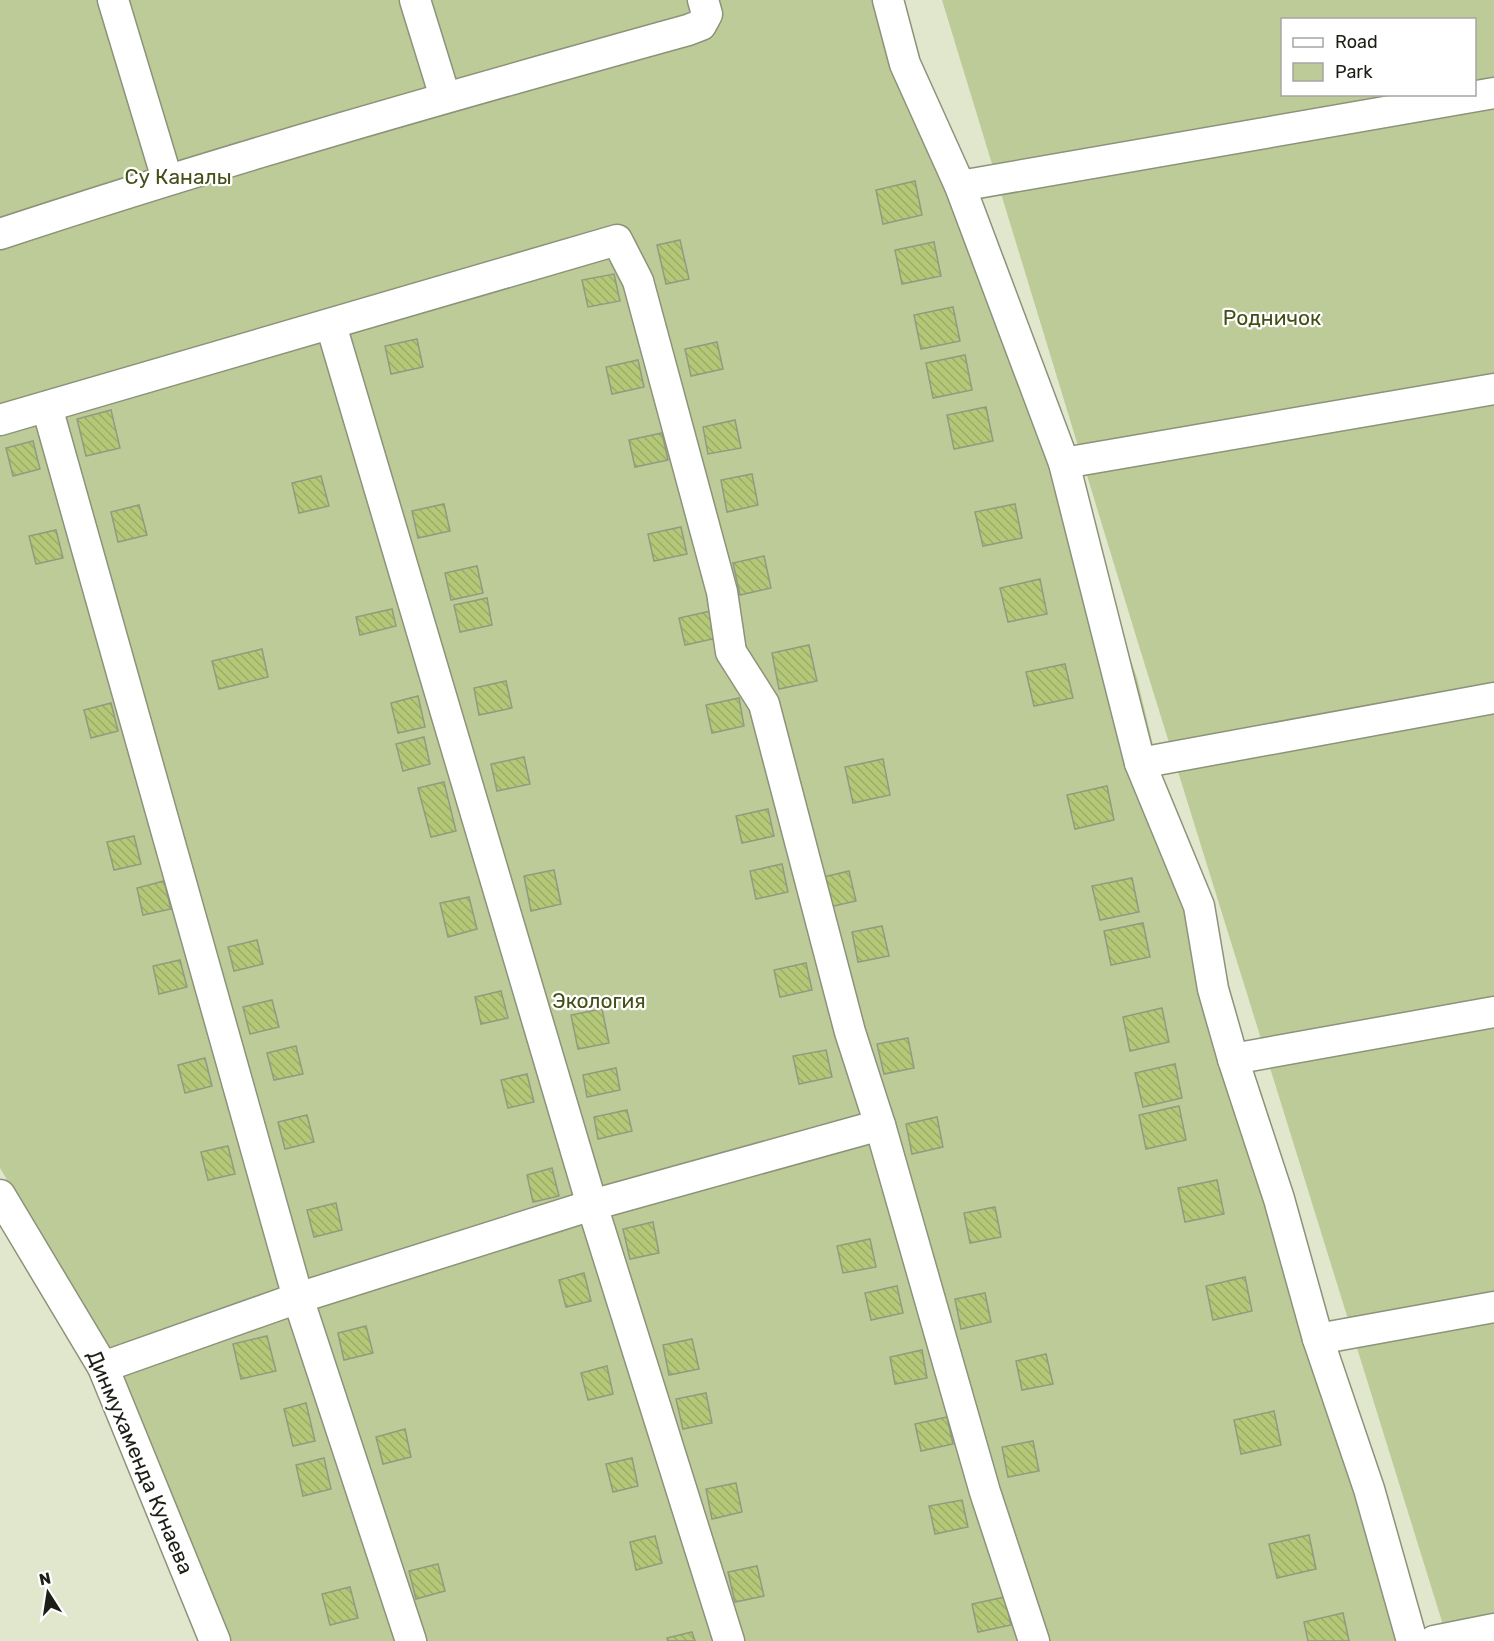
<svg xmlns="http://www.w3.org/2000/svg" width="1494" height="1641" viewBox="0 0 1494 1641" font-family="Rubik,sans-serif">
<defs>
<pattern id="building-back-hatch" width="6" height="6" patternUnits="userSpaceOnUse" patternTransform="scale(1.5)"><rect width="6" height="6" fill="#b4c978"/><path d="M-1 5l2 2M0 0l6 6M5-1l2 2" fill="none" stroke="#9aac67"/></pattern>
</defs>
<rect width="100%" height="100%" fill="#e0e7cd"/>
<g fill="#bdcb98" fill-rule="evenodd">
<path d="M0 0H895L946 136 1137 678 1169 812 1423 1641H229L88 1315 0 1168Z"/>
<path d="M942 0H1494V1641H1448L1139 646ZM1282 20H1474V94H1282Z"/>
</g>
<g fill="url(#building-back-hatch)" stroke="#929a81" stroke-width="1.5">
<path d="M915 181 922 215 883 224 876 190Z"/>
<path d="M680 240 689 279 666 284 657 245Z"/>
<path d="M934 242 941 276 902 284 895 250Z"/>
<path d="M614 274 620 301 588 307 582 280Z"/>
<path d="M953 307 960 341 921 349 914 315Z"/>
<path d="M417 339 423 367 391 374 385 346Z"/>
<path d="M717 342 723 369 691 376 685 349Z"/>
<path d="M965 355 972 390 933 398 926 363Z"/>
<path d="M638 360 644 387 612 394 606 367Z"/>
<path d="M986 407 993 441 954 449 947 415Z"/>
<path d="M111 410 120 448 86 456 77 419Z"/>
<path d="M735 420 741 448 708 454 703 427Z"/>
<path d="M662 433 668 460 635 467 629 440Z"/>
<path d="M33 441 40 469 13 476 6 448Z"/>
<path d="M752 474 758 505 727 512 721 480Z"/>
<path d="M321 476 329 506 299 513 292 483Z"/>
<path d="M444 504 450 531 418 538 412 511Z"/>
<path d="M1015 504 1022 538 983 546 975 512Z"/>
<path d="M139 505 147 535 118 542 111 512Z"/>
<path d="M681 527 687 554 654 561 648 534Z"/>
<path d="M56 530 63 558 36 564 29 536Z"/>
<path d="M764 556 771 588 740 595 733 563Z"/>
<path d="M477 566 483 593 451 600 445 573Z"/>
<path d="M1040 579 1047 614 1008 622 1000 588Z"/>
<path d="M487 598 492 625 460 632 454 605Z"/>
<path d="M392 609 396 626 360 635 356 617Z"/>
<path d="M711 611 717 638 685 645 679 618Z"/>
<path d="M809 645 817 681 779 689 772 653Z"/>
<path d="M262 649 268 677 219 689 212 661Z"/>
<path d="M1065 664 1073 698 1034 706 1026 672Z"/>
<path d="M506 681 512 708 479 715 474 688Z"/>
<path d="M418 696 425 727 398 733 391 703Z"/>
<path d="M739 698 744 726 712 733 706 705Z"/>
<path d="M111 703 118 731 91 738 84 710Z"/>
<path d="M424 737 430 764 403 771 396 744Z"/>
<path d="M524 757 530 784 497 791 491 764Z"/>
<path d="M883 759 890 795 853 803 845 767Z"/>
<path d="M444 782 456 831 431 837 418 788Z"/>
<path d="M1107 786 1114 820 1075 829 1067 795Z"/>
<path d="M768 809 774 836 742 843 736 816Z"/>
<path d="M134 836 141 864 114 870 107 842Z"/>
<path d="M782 864 788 892 756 899 750 871Z"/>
<path d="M554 870 561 904 531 911 524 876Z"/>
<path d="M849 871 856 901 825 908 819 878Z"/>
<path d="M1132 878 1139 912 1100 920 1092 886Z"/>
<path d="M164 881 171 909 143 915 137 888Z"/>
<path d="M469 897 477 929 448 937 440 903Z"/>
<path d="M1143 923 1150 957 1111 965 1104 931Z"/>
<path d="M882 926 889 956 858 962 852 932Z"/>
<path d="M257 940 263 964 234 971 228 947Z"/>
<path d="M180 960 187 987 159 994 153 966Z"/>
<path d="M806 963 812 990 780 997 774 970Z"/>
<path d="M501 991 508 1018 481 1024 475 997Z"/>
<path d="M272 1000 279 1027 250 1034 243 1007Z"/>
<path d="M1162 1008 1169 1042 1130 1051 1123 1017Z"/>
<path d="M602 1009 609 1043 578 1049 571 1015Z"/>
<path d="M908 1038 914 1068 884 1074 877 1044Z"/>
<path d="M296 1046 303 1074 274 1080 267 1053Z"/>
<path d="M826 1050 832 1077 799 1084 793 1056Z"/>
<path d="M205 1058 212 1086 185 1093 178 1065Z"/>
<path d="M1175 1064 1182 1098 1143 1107 1135 1073Z"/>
<path d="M616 1068 620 1090 587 1097 583 1075Z"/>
<path d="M527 1074 534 1102 508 1108 501 1080Z"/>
<path d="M1179 1106 1186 1140 1146 1149 1139 1115Z"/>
<path d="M627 1110 632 1131 598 1139 594 1117Z"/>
<path d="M307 1115 314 1142 285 1149 278 1122Z"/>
<path d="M937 1117 943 1147 912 1154 906 1124Z"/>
<path d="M228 1146 235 1174 208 1180 201 1152Z"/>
<path d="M552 1168 559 1196 533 1202 527 1175Z"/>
<path d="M1217 1180 1224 1214 1185 1222 1178 1188Z"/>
<path d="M336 1203 342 1230 314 1237 307 1210Z"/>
<path d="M995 1207 1001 1237 970 1243 964 1213Z"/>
<path d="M653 1222 659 1253 630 1259 623 1229Z"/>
<path d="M870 1239 876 1267 843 1273 837 1246Z"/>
<path d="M584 1273 591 1301 566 1307 559 1280Z"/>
<path d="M1245 1277 1252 1311 1213 1320 1206 1286Z"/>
<path d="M897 1286 903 1313 871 1320 865 1293Z"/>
<path d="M985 1293 991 1322 961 1329 955 1299Z"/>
<path d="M366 1326 373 1353 344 1360 338 1333Z"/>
<path d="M267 1336 276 1371 241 1379 233 1344Z"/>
<path d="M692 1339 699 1369 669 1375 663 1345Z"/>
<path d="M922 1350 927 1378 895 1384 890 1357Z"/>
<path d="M1046 1354 1053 1384 1022 1390 1016 1361Z"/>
<path d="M607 1366 613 1394 588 1400 581 1373Z"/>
<path d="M706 1393 712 1423 683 1429 676 1399Z"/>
<path d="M306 1403 315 1441 293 1446 284 1409Z"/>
<path d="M1274 1411 1281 1445 1241 1454 1234 1420Z"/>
<path d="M947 1417 953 1444 921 1451 915 1424Z"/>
<path d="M405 1429 411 1457 383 1464 376 1437Z"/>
<path d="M1033 1441 1039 1471 1008 1477 1002 1447Z"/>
<path d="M324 1458 331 1489 303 1496 296 1465Z"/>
<path d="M632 1458 638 1486 613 1492 606 1464Z"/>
<path d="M736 1483 742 1512 712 1519 706 1489Z"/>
<path d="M962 1500 968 1527 935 1534 929 1506Z"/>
<path d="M1309 1535 1316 1569 1277 1578 1269 1544Z"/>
<path d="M655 1536 662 1563 636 1570 630 1542Z"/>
<path d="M438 1564 445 1591 416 1599 409 1571Z"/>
<path d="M757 1566 764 1596 735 1602 728 1572Z"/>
<path d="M350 1587 358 1618 330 1625 322 1594Z"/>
<path d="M1005 1597 1011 1625 978 1632 972 1604Z"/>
<path d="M1343 1613 1349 1641H1308L1304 1622Z"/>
<path d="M692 1632 695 1641H668L667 1638Z"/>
</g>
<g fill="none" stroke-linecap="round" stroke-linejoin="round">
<defs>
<g id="street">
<path d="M113 0 167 179"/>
<path d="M415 0 445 97"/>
<path d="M888 0 905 64 960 186 1064 463 1140 763 1199 906 1213 989 1233 1059 1279 1199 1318 1339 1369 1489 1412 1641"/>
<path d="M960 186 1494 93"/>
<path d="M0 234C227 159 457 94 688 30L701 25 707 14 703 0"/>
<path d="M331 325 592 1205 729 1641"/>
<path d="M47 407 298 1298 411 1641"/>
<path d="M0 420 617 240 638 281 722 592 731 652 764 704 850 1032 880 1125 985 1492 1034 1641"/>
<path d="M1064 463 1494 389"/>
<path d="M1140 763 1494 698"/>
<path d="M1233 1059 1494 1012"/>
<path d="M0 1195 103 1367 215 1641"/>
<path d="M1318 1339 1494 1307"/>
<path d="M103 1367 298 1298 592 1205 880 1125"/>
<path d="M1434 1641 1494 1629"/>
</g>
</defs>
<use href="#street" stroke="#8c937a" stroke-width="33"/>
<use href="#street" stroke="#fff" stroke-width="30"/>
</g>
<g text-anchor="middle" stroke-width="4.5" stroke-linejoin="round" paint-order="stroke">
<g font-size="21" fill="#434f15" stroke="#fff">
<text x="178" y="184">Су Каналы</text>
<text x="1272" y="325">Родничок</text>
<text x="599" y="1008">Экология</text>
</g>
<g font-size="21" fill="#1d1f16" stroke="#fff">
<text transform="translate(140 1462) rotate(67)" y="7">Динмухаменда Кунаева</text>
</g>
</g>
<rect x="1281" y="18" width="195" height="78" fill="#ffffff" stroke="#a5a5a2" stroke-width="1.5"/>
<rect x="1293" y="38" width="30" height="9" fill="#ffffff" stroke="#a5a5a2" stroke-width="1.5"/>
<text x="1335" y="48" font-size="18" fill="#1d1f16">Road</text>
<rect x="1293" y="63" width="30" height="18" fill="#bdcb98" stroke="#a5a5a2" stroke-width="1.5"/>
<text x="1335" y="78" font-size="18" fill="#1d1f16">Park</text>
<g transform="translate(48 1593) rotate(348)" stroke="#ffffff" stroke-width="4.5" paint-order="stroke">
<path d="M0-4.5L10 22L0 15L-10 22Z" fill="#1d1f16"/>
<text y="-9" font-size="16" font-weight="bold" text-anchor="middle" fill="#1d1f16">N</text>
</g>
</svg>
